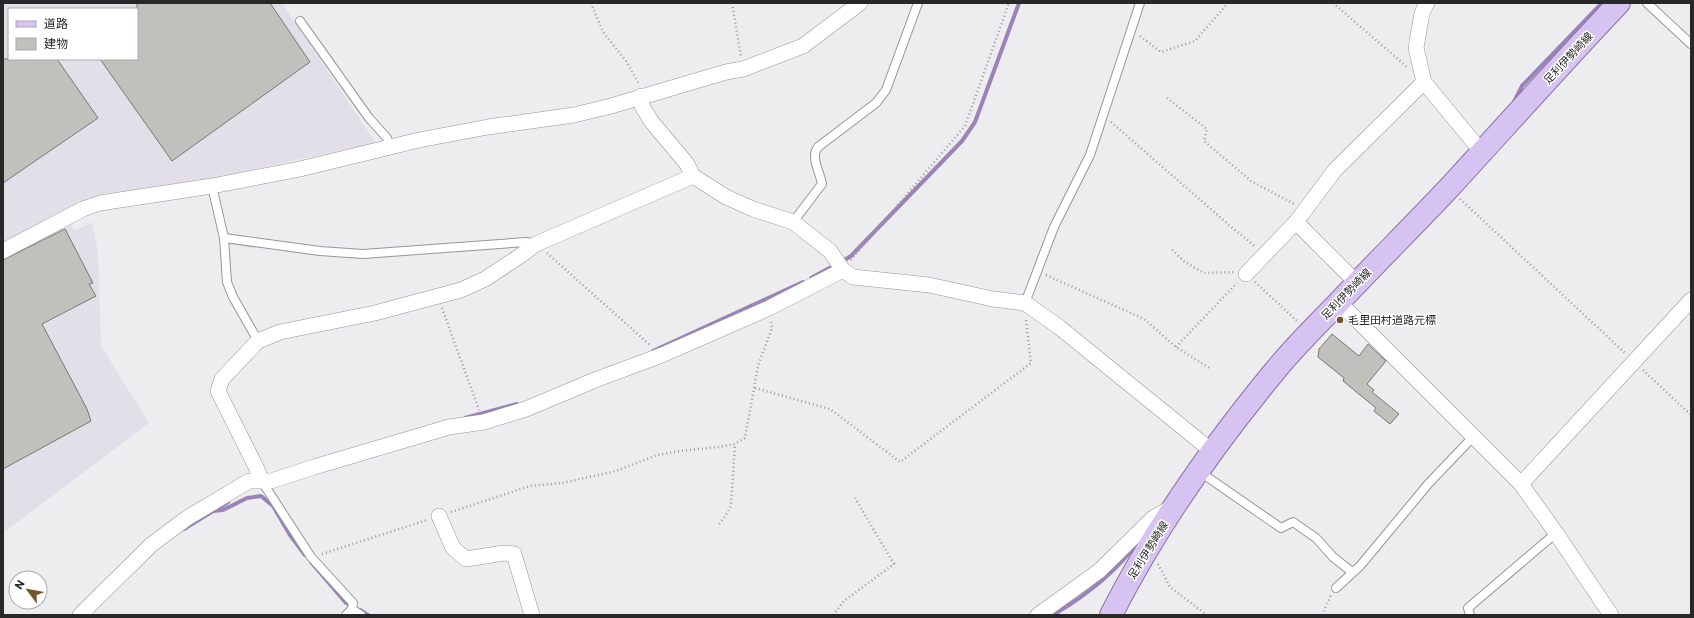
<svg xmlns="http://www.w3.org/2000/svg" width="1694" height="618" viewBox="0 0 1694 618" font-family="Commissioner,'Noto Sans JP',sans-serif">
<rect width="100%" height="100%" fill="#edecef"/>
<g fill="#e3dfe9" fill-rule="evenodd">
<path d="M3 3H282L376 143 186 184 144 190 3 247ZM9 9H137V59H9Z"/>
<path d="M68 222 75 231 92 222 98 251 101 346 149 423 3 533V256Z"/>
</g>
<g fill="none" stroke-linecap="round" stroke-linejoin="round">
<g stroke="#9a83b8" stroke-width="4">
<path d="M1514 102 1522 86 1602 3"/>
<path d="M841 262 851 256 962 141 975 122 1019 3"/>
<path d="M811 278 835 265"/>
<path d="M653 351 803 282"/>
<path d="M465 418 517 404"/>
<path d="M216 510 228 502"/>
<path d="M184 529 213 511 223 510 247 498 261 496 273 506 290 535 305 555"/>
<path d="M311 562 346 603 353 606"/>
<path d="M360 610 368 615"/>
<path d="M1053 615C1085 596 1116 572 1138 542"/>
</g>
</g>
<g fill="#c2c0bd" stroke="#7a7774">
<path d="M137 3H270L310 62 172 161 100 59H137Z"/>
<path d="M3 59H57L98 118 3 183Z"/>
<path d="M65 229 93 283 89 284 96 296 42 324 87 409 91 421 3 469V260Z"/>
<path d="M1332 334 1359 356 1368 344 1386 361 1367 384 1374 390 1372 392 1399 414 1390 424 1374 411 1376 408 1343 381 1344 378 1318 357 1319 349Z"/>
</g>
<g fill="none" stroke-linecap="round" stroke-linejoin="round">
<defs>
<g id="lane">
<path d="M1647 3 1691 44"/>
<path d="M300 21 369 118 387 138 391 147"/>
<path d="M212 186 224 238 227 282 233 297 258 341"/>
<path d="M793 222 822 184C820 172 810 157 818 147L876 103 886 90 918 3"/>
<path d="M224 238 320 251 363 254 526 242 536 244"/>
<path d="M1025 303 1054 227 1090 155 1140 3"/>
<path d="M1200 472 1281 528 1293 522 1316 538 1333 557 1352 572"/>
<path d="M261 480 311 557 353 603 352 609 361 615"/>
<path d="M1336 588 1360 566 1429 483 1473 437"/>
<path d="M346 615 352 609"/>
<path d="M1470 615 1468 608 1556 533"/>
</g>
<g id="street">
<path d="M1427 3 1422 13 1416 48 1424 82 1481 151"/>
<path d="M641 96 642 106 651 121 687 164 693 176 726 197 753 209 793 222 830 251 843 270 853 277 929 285 993 299 1025 303 1059 327 1213 452"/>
<path d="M1296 222 1357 283"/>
<path d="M3 251 83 209 100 203 212 186 300 169 419 140 488 127 574 115 611 106 726 72 743 69 803 46 860 3"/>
<path d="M1246 274 1296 222 1335 170 1424 82"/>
<path d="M1339 302 1521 484 1556 533 1611 615"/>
<path d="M261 480 257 469 218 391 222 379 258 341 280 332 375 313 461 290 485 279 520 256 536 244 693 176"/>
<path d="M1521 484 1691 300"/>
<path d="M439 516 453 548 466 559 504 553 514 554 532 615"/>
<path d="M80 615 151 545 187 518 249 481H271L314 467 449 427 484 422 526 409 595 380 662 355 769 308 843 270"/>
<path d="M1038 615 1099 571 1153 518 1172 507"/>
</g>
<path id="primary" d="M1111 615C1154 530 1213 446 1274 372 1294 347 1317 325 1339 302 1375 264 1412 227 1448 189 1505 127 1561 64 1619 3"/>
</defs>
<use href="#lane" stroke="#969598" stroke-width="10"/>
<use href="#street" stroke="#969598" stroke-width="16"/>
<use href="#primary" stroke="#8973a5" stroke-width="24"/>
<g stroke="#9c9b9d" stroke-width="2.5" stroke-dasharray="1 3" stroke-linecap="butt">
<path d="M591 3 603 32 626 61 639 84"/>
<path d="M732 3 741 57"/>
<path d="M1333 3 1407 67"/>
<path d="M1140 36 1161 52 1195 41 1228 3"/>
<path d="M1167 98 1207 129 1204 141 1251 181 1294 204"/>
<path d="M1111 122 1229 225 1256 247"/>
<path d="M1460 199 1625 353"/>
<path d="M1172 250 1185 262 1204 273 1234 272"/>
<path d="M547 253 651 346"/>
<path d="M851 260 965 126 1009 3"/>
<path d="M1046 275 1144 319 1176 347 1211 369"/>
<path d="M1255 282 1297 321"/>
<path d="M442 308 479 410"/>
<path d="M1176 347 1237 283"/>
<path d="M1643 370 1691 415"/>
<path d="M755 388 830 409 900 462 1031 363 1026 320"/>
<path d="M451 512 530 486 562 483 616 471 657 455 680 451 719 447 735 444 745 438 758 366 772 328 771 322"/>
<path d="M719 524 726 515 731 506 735 444"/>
<path d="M322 554 427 520"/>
<path d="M1158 564 1170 587 1207 615"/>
<path d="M833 615 844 601 894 564 855 498"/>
<path d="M1322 615 1331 595"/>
</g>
<use href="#lane" stroke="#fff" stroke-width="8"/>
<use href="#street" stroke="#fff" stroke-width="15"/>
<use href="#primary" stroke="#d7c3f1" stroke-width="22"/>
</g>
<circle fill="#75532b" stroke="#fff" stroke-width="1.5" cx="1340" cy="320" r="4"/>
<g text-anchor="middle" stroke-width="3" stroke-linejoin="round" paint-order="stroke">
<g font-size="11" fill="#282829" stroke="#fff">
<text transform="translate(1568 58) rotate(-47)" y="4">足利伊勢崎線</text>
<text transform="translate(1346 294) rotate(-46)" y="4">足利伊勢崎線</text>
<text transform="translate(1148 550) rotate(-58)" y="4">足利伊勢崎線</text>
</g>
<g font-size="11" fill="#282829" stroke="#fff" text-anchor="start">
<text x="1348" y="324">毛里田村道路元標</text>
</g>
</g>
<rect width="1694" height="618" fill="none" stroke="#282829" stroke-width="8"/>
<rect x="8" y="8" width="130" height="52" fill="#ffffff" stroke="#a9a9a9"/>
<rect x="16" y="21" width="20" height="6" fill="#d7c3f1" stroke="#a9a9a9"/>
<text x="44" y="28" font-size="12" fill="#282829">道路</text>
<rect x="16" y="38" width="20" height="12" fill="#c2c0bd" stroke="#a9a9a9"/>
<text x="44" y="48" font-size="12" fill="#282829">建物</text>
<g transform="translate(28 590) rotate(302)"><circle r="19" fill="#ffffff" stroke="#a9a9a9"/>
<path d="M0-3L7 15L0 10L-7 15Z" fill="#75532b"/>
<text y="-6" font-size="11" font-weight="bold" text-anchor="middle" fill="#282829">N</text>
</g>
</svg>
